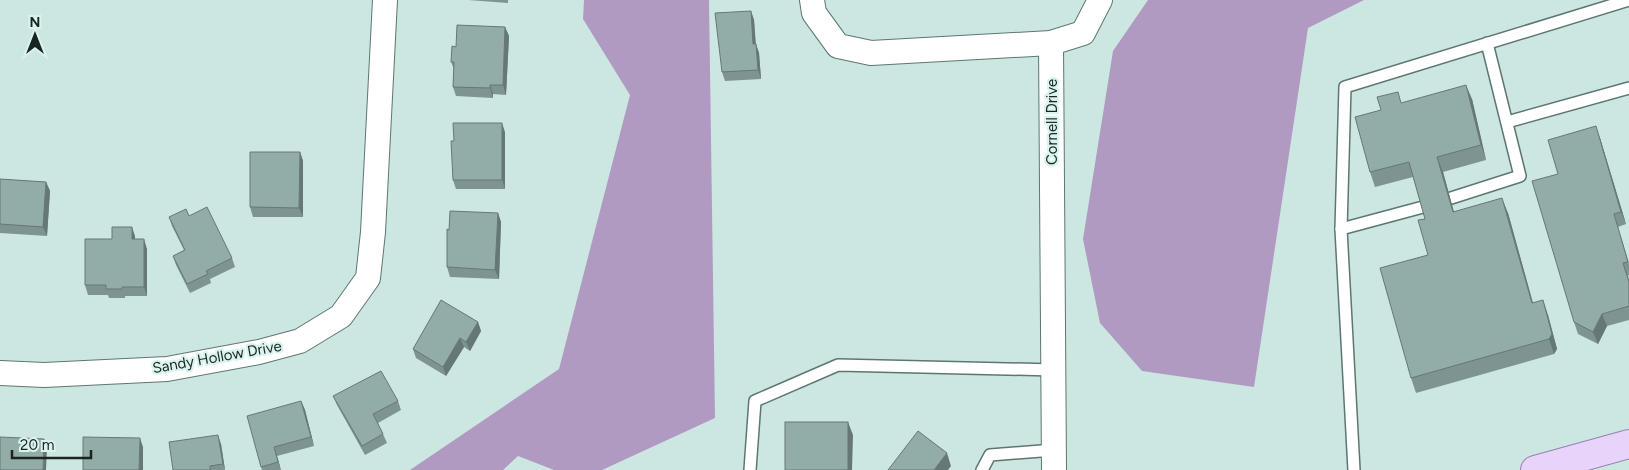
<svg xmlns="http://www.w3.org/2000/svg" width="1629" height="470" viewBox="0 0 1629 470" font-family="Figtree,sans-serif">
<rect width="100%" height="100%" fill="#cce7e1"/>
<g fill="#b09ac2">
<path d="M584 0H709L715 418 602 470H554L518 456 503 470H410L559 369 630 95 583 19Z"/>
<path d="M1148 0H1364L1308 28 1254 387 1142 371 1100 323 1083 239 1113 51Z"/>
</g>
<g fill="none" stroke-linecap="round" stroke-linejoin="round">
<defs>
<g id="service">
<path d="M1507 122 1629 88"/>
<path d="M1341 229 1423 207 1520 176 1487 43"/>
<path d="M750 470 755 401 838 365 1054 370"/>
<path d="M982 470 990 455 1054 450"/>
<path d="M1354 470 1341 229 1345 87 1629 0"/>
</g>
<g id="minor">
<path d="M812 0 814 13 838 46 871 53 1051 43 1083 33 1100 0"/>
<path d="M1051 43 1054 470"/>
<path d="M0 373 44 375 167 369 259 352 300 341 341 316 368 278 373 232 385 0"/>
</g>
<path id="primary" d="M1535 470 1629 444"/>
</defs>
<use href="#service" stroke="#5e7671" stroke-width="14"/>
<use href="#minor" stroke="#5e7671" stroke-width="26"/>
<use href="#primary" stroke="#9682ad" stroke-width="30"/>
<use href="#service" stroke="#fff" stroke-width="11"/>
<use href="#minor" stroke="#fff" stroke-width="24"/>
<use href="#primary" stroke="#e8d3fb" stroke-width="28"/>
</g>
<g fill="#7e9490">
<path d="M468 0H508V3Z"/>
<path d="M751 11 754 20 756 44 759 53 761 79 725 81 722 72Z"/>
<path d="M505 27 509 36 506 95 493 94V98L456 96 453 87 454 69 451 62 456 47Z"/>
<path d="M1472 99 1486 160 1443 172 1454 212 1508 213 1533 303 1548 315 1557 349 1554 354 1416 393 1411 378 1428 255 1425 219 1413 177 1375 187 1370 172 1381 110 1402 103Z"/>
<path d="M505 132V189H456L453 180 454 141Z"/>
<path d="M1600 138 1626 224 1618 227 1629 263V275H1628L1629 279V320L1607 326 1598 344 1578 334 1574 322 1558 174Z"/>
<path d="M300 152 303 161V217H253L250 207Z"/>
<path d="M0 179 46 182 50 191 47 236 0 233Z"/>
<path d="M498 213 501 222 499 279 450 277 447 267 449 230Z"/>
<path d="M189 216 232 258 235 267 210 279 211 283 190 293 176 265 173 256 184 250 172 226 169 217Z"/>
<path d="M135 236V239L147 249V296H125V298H109L108 295H88L85 285 112 239Z"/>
<path d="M478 322 481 331 470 351 464 347 446 376 416 358 413 349Z"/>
<path d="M333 396 398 401 401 410 378 423 383 434 387 443 365 455 337 405Z"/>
<path d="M301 401 305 410 314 446 277 456 281 470H262L261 467Z"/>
<path d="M221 444 225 470H173Z"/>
</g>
<g fill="#667875">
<path d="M751 11 754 20 756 53 753 44Z"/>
<path d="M505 27 509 36 506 95 503 85Z"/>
<path d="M756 44 759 53 761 79 758 70Z"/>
<path d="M490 85 493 94V98L490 88Z"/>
<path d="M1466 85 1472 99 1486 160 1481 145Z"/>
<path d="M502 123 505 132V189L502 180Z"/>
<path d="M1596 126 1600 138 1626 224 1621 212Z"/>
<path d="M300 152 303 161V217L299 208Z"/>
<path d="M1437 157 1443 172 1458 227 1453 212Z"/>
<path d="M46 182 50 191 47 236 43 227Z"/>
<path d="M1502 198 1508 213 1537 318 1532 303Z"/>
<path d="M498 213 501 222 499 279 495 270Z"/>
<path d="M132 227 135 236V249L132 239Z"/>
<path d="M144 239 147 249V296L144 287Z"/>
<path d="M1543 300 1548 315 1557 349 1554 354 1549 339Z"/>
<path d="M1602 314 1607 326 1598 344 1593 332Z"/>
<path d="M478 322 481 331 470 351 466 342Z"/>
<path d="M460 338 464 347 446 376 443 367Z"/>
<path d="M301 401 305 410 314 446 311 437Z"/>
<path d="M848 422 853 435 852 470H848Z"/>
<path d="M218 435 221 444 225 470 223 464Z"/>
<path d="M140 438 143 447V470H139Z"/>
<path d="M44 439 47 448 46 470H43Z"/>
<path d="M274 447 277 456 281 470 278 462Z"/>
<path d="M947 453 951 466 948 470H934Z"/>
</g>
<g fill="#92aca7" stroke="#667875">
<path d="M751 11 753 44H756L758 70 722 72 715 13Z"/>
<path d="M457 25 505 27 503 85H490V88L453 87 454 62H451L452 46 456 47Z"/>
<path d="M1466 85 1481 145 1437 157 1453 212 1502 198 1532 303 1543 300 1552 334 1549 339 1411 378 1380 268 1428 255 1418 220 1425 219 1409 162 1370 172 1355 117 1381 110 1377 97 1398 92 1401 103Z"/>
<path d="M453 123H502V180H453L451 141H454Z"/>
<path d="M1596 126 1621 212 1614 214 1628 262 1623 263 1629 282V306L1602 314 1593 332 1574 322 1532 181 1558 174 1548 140Z"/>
<path d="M250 152H300L299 208 250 207Z"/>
<path d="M0 179 46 182 43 227 0 224Z"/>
<path d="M207 207 232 258 206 271 208 274 187 284 173 256 185 250 169 217 186 209 189 216Z"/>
<path d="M450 211 498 213 495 270 447 267V229L449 230Z"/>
<path d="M112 227H132V239H144V287H122V289H106V285H85V239H112Z"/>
<path d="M441 300 478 322 466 342 460 338 443 367 413 349Z"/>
<path d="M381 371 398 401 373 414 383 434 362 446 333 396Z"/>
<path d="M301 401 311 437 274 447 278 462 261 467 247 416Z"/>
<rect x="785" y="422" width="63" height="48"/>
<path d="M918 431 947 453 934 470H888Z"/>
<path d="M218 435 223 464 210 466V470H173L169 442Z"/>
<path d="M0 437 44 439 43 470H0Z"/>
<path d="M83 437 140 438 139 470H83Z"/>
</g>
<g text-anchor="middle" stroke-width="4.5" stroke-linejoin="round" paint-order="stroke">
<g font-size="15" fill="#1a2423" stroke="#d9f4ee">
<text transform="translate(1052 122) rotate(-90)" y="5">Cornell Drive</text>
<text transform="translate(217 357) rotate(-10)" y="5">Sandy Hollow Drive</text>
</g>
</g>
<g transform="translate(35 35)" stroke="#d9f4ee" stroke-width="4" paint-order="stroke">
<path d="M0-4L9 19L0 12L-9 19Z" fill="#1a2423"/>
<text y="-8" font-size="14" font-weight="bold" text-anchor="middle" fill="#1a2423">N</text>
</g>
<path d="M12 450v8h79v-8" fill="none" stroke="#1a2423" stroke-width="2.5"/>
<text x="20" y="450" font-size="15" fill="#1a2423" stroke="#d9f4ee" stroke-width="4" paint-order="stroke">20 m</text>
</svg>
